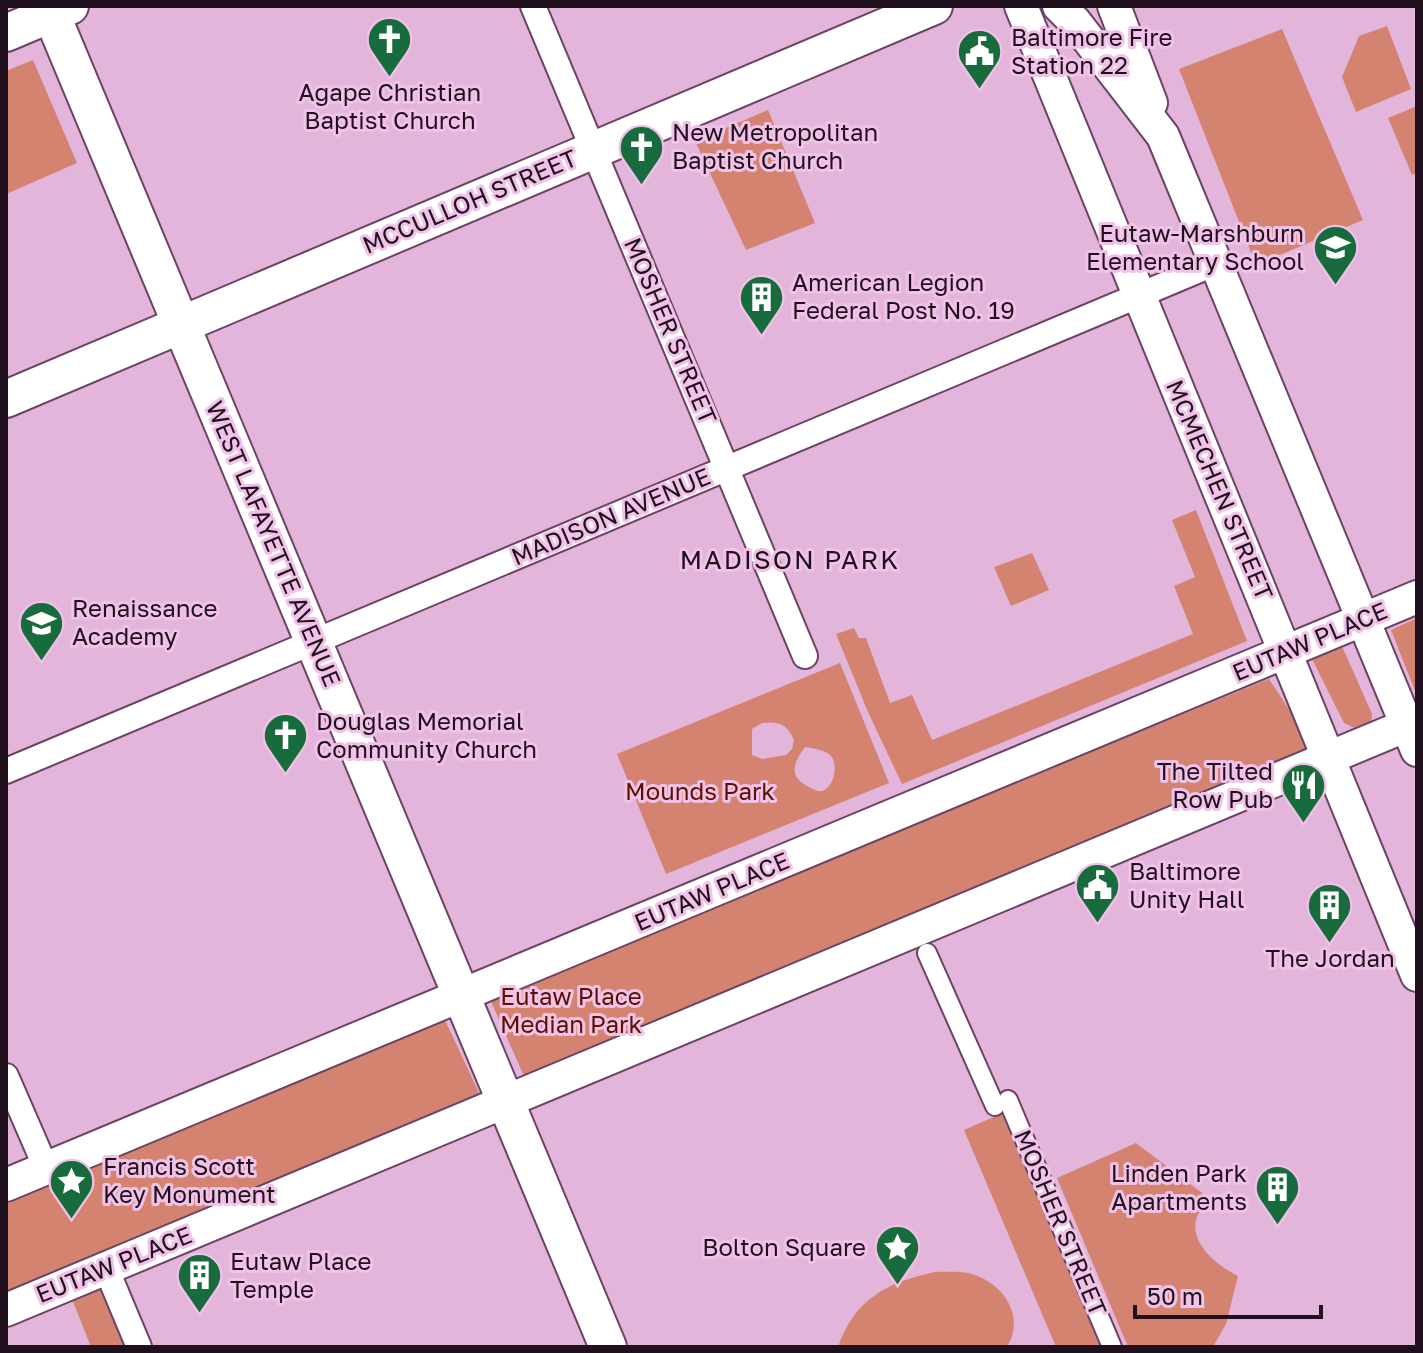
<svg xmlns="http://www.w3.org/2000/svg" width="1423" height="1353" viewBox="0 0 1423 1353" font-family="'Golos Text',sans-serif">
<rect width="100%" height="100%" fill="#e4b5da"/>
<g fill="#d38370" fill-rule="evenodd">
<path d="M1387 26 1411 89 1356 112 1342 77 1359 36Z"/>
<path d="M1282 29 1363 220 1256 265 1179 69Z"/>
<path d="M33 60 77 163 6 194V71Z"/>
<path d="M1417 106V173L1412 175 1388 118Z"/>
<path d="M768 110 815 223 746 250 695 141Z"/>
<path d="M1196 510 1247 641 902 784 868 712 836 634 854 628 859 638H866L890 703 912 695 932 740 1193 634 1174 586 1195 577 1172 520Z"/>
<path d="M1032 553 1049 590 1011 606 994 567Z"/>
<path d="M1417 618V696L1391 630Z"/>
<path d="M1337 643 1342 646 1372 714 1371 725 1359 730 1344 723 1312 659 1315 652Z"/>
<path d="M840 663 889 783 666 874 617 754ZM762 723C779 721 787 724 794 740L792 749 786 755 762 759 752 755V729ZM805 747C812 748 823 750 829 754 840 762 834 790 821 791 818 792 813 789 809 787 788 777 793 763 805 747Z"/>
<path d="M1269 679 1308 738 1307 753 524 1076 489 997Z"/>
<path d="M445 1020 479 1093 6 1292V1204Z"/>
<path d="M1005 1112 1105 1347H1056L964 1130Z"/>
<path d="M1136 1143 1210 1199C1176 1229 1208 1261 1238 1276L1226 1324 1213 1347H1128L1057 1178Z"/>
<path d="M934 1272C947 1272 960 1271 972 1274 1003 1283 1026 1316 1007 1347H838C855 1299 886 1283 934 1272Z"/>
<path d="M110 1284 136 1347H91L72 1299Z"/>
</g>
<g fill="none" stroke-linecap="round" stroke-linejoin="round">
<defs>
<g id="pedestrian">
<path d="M927 953 995 1106"/>
<path d="M1008 1100 1112 1347"/>
</g>
<g id="minor">
<path d="M533 6 805 656"/>
<path d="M6 771 1216 263"/>
<path d="M6 1076 46 1168"/>
<path d="M106 1268 139 1347"/>
</g>
<g id="tertiary">
<path d="M1021 6 1417 975"/>
<path d="M1059 6 1075 22 1163 136 1417 750"/>
<path d="M1114 6 1151 103"/>
<path d="M6 1185 1417 597"/>
<path d="M6 1310 1417 721"/>
</g>
<g id="secondary">
<path d="M48 6 608 1347"/>
<path d="M6 33 70 6"/>
<path d="M6 399 934 6"/>
</g>
</defs>
<use href="#pedestrian" stroke="#6b4364" stroke-width="22"/>
<use href="#minor" stroke="#6b4364" stroke-width="28"/>
<use href="#tertiary" stroke="#6b4364" stroke-width="36"/>
<use href="#secondary" stroke="#6b4364" stroke-width="40"/>
<use href="#pedestrian" stroke="#fff" stroke-width="18"/>
<use href="#minor" stroke="#fff" stroke-width="24"/>
<use href="#tertiary" stroke="#fff" stroke-width="32"/>
<use href="#secondary" stroke="#fff" stroke-width="36"/>
</g>
<defs>
<symbol id="church-pin" viewBox="-11 -11 22 30"><path d="M0 17L-7.5 6A9.5 9.5 0 1 1 7.5 6Z" fill="#176b3c" stroke="#f1c2e7"/><path d="M-1.2-6h2.4v3.5h3.3v2.4h-3.3V6h-2.4V-.1h-3.3v-2.4h3.3Z" fill="#fff"/></symbol>
<symbol id="civic-pin" viewBox="-11 -11 22 30"><path d="M0 17L-7.5 6A9.5 9.5 0 1 1 7.5 6Z" fill="#176b3c" stroke="#f1c2e7"/><path d="M-.6-6.5H3V-4.5H.6V-3L4-1V1h2V6H-6V1h2V-1L-.6-3ZM-1.2 2.5V6h2.4V2.5Z" fill="#fff"/></symbol>
<symbol id="school-pin" viewBox="-11 -11 22 30"><path d="M0 17L-7.5 6A9.5 9.5 0 1 1 7.5 6Z" fill="#176b3c" stroke="#f1c2e7"/><path d="M0-5L7-2L0 1L-7-2ZM-4 1L0 2.5L4 1V4Q0 6-4 4Z" fill="#fff"/></symbol>
<symbol id="building-pin" viewBox="-11 -11 22 30"><path d="M0 17L-7.5 6A9.5 9.5 0 1 1 7.5 6Z" fill="#176b3c" stroke="#f1c2e7"/><path d="M-4-6H4V6H1V3H-1V6H-4ZM-2.5-4.3h1.7v1.8h-1.7ZM.8-4.3h1.7v1.8H.8ZM-2.5-1h1.7V.8h-1.7ZM.8-1h1.7V.8H.8Z" fill="#fff"/></symbol>
<symbol id="restaurant-pin" viewBox="-11 -11 22 30"><path d="M0 17L-7.5 6A9.5 9.5 0 1 1 7.5 6Z" fill="#176b3c" stroke="#f1c2e7"/><path d="M-5-6h1v4h1v-4h1v4h1v-4h1v5L-1.5 .5V6h-2V.5L-5-1ZM5-6V6H3V1.5H1.5Q1.5-4 5-6Z" fill="#fff"/></symbol>
<symbol id="sight-pin" viewBox="-11 -11 22 30"><path d="M0 17L-7.5 6A9.5 9.5 0 1 1 7.5 6Z" fill="#176b3c" stroke="#f1c2e7"/><path d="M0-6L1.8-2.2L6-1.7L2.9 1.2L3.7 5.4L0 3.3L-3.7 5.4L-2.9 1.2L-6-1.7L-1.8-2.2Z" fill="#fff"/></symbol>
</defs>
<g fill-rule="evenodd">
<use href="#church-pin" x="364" y="14" width="51" height="69"/>
<use href="#civic-pin" x="954" y="26" width="51" height="69"/>
<use href="#church-pin" x="616" y="122" width="51" height="69"/>
<use href="#school-pin" x="1310" y="222" width="51" height="69"/>
<use href="#building-pin" x="736" y="272" width="51" height="69"/>
<use href="#school-pin" x="16" y="598" width="51" height="69"/>
<use href="#church-pin" x="260" y="710" width="51" height="69"/>
<use href="#restaurant-pin" x="1278" y="760" width="51" height="69"/>
<use href="#civic-pin" x="1072" y="860" width="51" height="69"/>
<use href="#building-pin" x="1304" y="880" width="51" height="69"/>
<use href="#sight-pin" x="46" y="1156" width="51" height="69"/>
<use href="#building-pin" x="1252" y="1162" width="51" height="69"/>
<use href="#sight-pin" x="872" y="1222" width="51" height="69"/>
<use href="#building-pin" x="174" y="1250" width="51" height="69"/>
</g>
<g text-anchor="middle" stroke-width="6" stroke-linejoin="round" paint-order="stroke">
<g font-size="24" fill="#20101d" stroke="#f1c2e7" text-anchor="start">
<text x="1011" y="46">Baltimore Fire<tspan x="1011" dy="28">Station 22</tspan></text>
<text x="390" y="101" text-anchor="middle">Agape Christian<tspan x="390" dy="28">Baptist Church</tspan></text>
<text x="672" y="141">New Metropolitan<tspan x="672" dy="28">Baptist Church</tspan></text>
<text x="1304" y="242" text-anchor="end">Eutaw-Marshburn<tspan x="1304" dy="28">Elementary School</tspan></text>
<text x="792" y="291">American Legion<tspan x="792" dy="28">Federal Post No. 19</tspan></text>
<text x="72" y="617">Renaissance<tspan x="72" dy="28">Academy</tspan></text>
<text x="316" y="730">Douglas Memorial<tspan x="316" dy="28">Community Church</tspan></text>
<text x="1273" y="780" text-anchor="end">The Tilted<tspan x="1273" dy="28">Row Pub</tspan></text>
<text x="1129" y="880">Baltimore<tspan x="1129" dy="28">Unity Hall</tspan></text>
<text x="1330" y="967" text-anchor="middle">The Jordan</text>
<text x="103" y="1175">Francis Scott<tspan x="103" dy="28">Key Monument</tspan></text>
<text x="1247" y="1182" text-anchor="end">Linden Park<tspan x="1247" dy="28">Apartments</tspan></text>
<text x="866" y="1256" text-anchor="end">Bolton Square</text>
<text x="230" y="1270">Eutaw Place<tspan x="230" dy="28">Temple</tspan></text>
</g>
<g font-size="24" fill="#20101d" stroke="#f1c2e7">
<text transform="translate(470 202) rotate(-23)" y="8">MCCULLOH STREET</text>
<text transform="translate(670 331) rotate(67)" y="8">MOSHER STREET</text>
<text transform="translate(1219 490) rotate(67)" y="8">MCMECHEN STREET</text>
<text transform="translate(611 517) rotate(-23)" y="8">MADISON AVENUE</text>
<text transform="translate(273 544) rotate(67)" y="8">WEST LAFAYETTE AVENUE</text>
<text transform="translate(1310 642) rotate(-23)" y="8">EUTAW PLACE</text>
<text transform="translate(712 892) rotate(-23)" y="8">EUTAW PLACE</text>
<text transform="translate(1060 1223) rotate(67)" y="8">MOSHER STREET</text>
<text transform="translate(114 1265) rotate(-22)" y="8">EUTAW PLACE</text>
</g>
<g font-size="24" fill="#5a1102" stroke="#f1c2e7">
<text x="700" y="800">Mounds Park</text>
<text x="571" y="1005">Eutaw Place<tspan x="571" dy="28">Median Park</tspan></text>
</g>
<g font-size="26" letter-spacing="2" fill="#20101d" stroke="#f1c2e7">
<text x="790" y="569">MADISON PARK</text>
</g>
</g>
<rect width="1423" height="1353" fill="none" stroke="#20101d" stroke-width="16"/>
<path d="M1135 1305v12h186v-12" fill="none" stroke="#20101d" stroke-width="4"/>
<text x="1147" y="1305" font-size="24" fill="#20101d" stroke="#f1c2e7" stroke-width="6" paint-order="stroke">50 m</text>
</svg>
